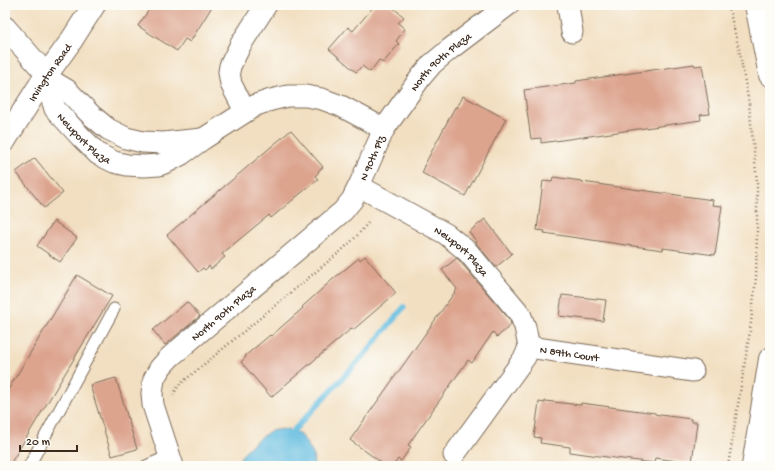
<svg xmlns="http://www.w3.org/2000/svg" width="775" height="471" viewBox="0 0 775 471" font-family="'Gochi Hand',sans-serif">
<rect width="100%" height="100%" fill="#fdfcf7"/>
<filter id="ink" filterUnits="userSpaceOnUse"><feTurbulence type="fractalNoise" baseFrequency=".025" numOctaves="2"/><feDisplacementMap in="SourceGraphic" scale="8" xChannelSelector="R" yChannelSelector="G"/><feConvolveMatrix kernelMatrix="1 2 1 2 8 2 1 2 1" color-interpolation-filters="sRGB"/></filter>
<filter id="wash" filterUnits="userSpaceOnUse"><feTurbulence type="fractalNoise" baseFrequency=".012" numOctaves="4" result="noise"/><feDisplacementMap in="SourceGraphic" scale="16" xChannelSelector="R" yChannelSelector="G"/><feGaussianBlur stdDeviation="0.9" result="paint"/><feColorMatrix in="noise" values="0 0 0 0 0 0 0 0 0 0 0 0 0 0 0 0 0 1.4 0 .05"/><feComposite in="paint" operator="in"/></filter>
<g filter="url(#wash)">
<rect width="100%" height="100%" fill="#f2dfc1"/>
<path fill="#62bce0" stroke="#4e737f" d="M282 429 293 431 302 436 313 454 314 466H239L240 458 247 449 260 438 270 431Z"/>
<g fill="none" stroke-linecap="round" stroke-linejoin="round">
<path stroke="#62bce0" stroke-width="5.5" d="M293 431 366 353 404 307"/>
</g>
<g id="blocks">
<g fill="#dca38d">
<path d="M152 5H213L190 42 185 39 177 51 138 26Z"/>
<path d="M375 5H390L404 17 398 23 405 29 396 41 399 44 383 63 379 60 370 72 362 66 356 72 329 49 348 27 353 31Z"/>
<path d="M694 64 695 66 702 65 710 114 700 115 701 120 541 143V138L531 139 524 90 576 83V81Z"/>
<path d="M463 96 506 119 465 196 422 173 425 166H424L455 107 457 108Z"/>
<path d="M291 130 323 167 318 171 319 172 315 176 318 179 271 218 269 215 229 248 222 254 225 257 211 269 209 266 205 270 203 268 198 272 167 235Z"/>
<path d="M35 158 63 193 44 208 16 172Z"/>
<path d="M553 177 582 181V182L713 200 712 205 722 206 715 255 663 248V250L619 244 544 233 545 231 537 230 543 181 552 182Z"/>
<path d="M485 219 512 254 496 267 476 243 477 242 469 232Z"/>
<path d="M54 221 77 238 60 262 37 246Z"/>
<path d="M365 256 396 293 353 330 352 328 271 397 241 362 246 357 245 356 270 335 271 336 303 308 302 307 333 279 359 258 360 260Z"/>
<path d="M457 258 510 320 511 325 497 337 493 332 472 363 468 360 408 445 411 447 401 461 398 459 393 466H386L350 440 457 289 442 270Z"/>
<path d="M77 275 112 296 9 466H5V395Z"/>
<path d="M562 295 606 300 603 321 559 316Z"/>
<path d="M187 302 200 316 165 345 153 330Z"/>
<path d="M116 378 137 449 112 456 90 385Z"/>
<path d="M545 401 581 405V403L655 413V414L660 415 691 419V422H697L692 463 655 458 654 463 599 456 570 452V447L540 443 541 438 534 437 539 402 545 403Z"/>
</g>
</g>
</g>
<g filter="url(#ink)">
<use href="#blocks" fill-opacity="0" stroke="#7b6957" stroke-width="1"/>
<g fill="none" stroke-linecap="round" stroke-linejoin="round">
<defs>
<g id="service">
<path d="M29 466 114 309"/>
<path d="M146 466 169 456"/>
</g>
<g id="minor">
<path d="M568 5 572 32"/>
<path d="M5 27 47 75"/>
<path id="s1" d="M45 77 55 109 80 136 98 154 114 162 127 165 144 166 159 165 167 162 182 154 203 139 256 105 271 100 288 96H306L322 99 341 106 384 129"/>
<path d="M45 77 67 90 91 115 108 129 126 138 143 142 163 143 202 139"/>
<path d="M245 111 231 84 229 72 230 66 241 44 266 5"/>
<path id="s2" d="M359 186 446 234 468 252 520 314 525 327 529 347"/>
<path id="s3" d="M529 347 693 371"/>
<path d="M454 455 525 357 529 347"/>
<path id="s4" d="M173 466 153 405 152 393 154 379 160 368 170 357 343 211 352 200 359 186 384 129 421 77 432 64 450 49 508 5"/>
</g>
<g id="tertiary">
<path id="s5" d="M5 140 45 77 71 41 94 5"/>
</g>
<g id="secondary">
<path d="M756 5 770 75"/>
<path d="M753 466 770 359"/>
</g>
</defs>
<use href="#service" stroke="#7b6957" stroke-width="13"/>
<use href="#minor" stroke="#7b6957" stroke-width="23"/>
<use href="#tertiary" stroke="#7b6957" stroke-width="24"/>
<use href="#secondary" stroke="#7b6957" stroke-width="24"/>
<g stroke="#7b6957" stroke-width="2.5" stroke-dasharray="1 3" stroke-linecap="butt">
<path d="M173 395 179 385 341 251 356 237 368 223"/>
<path d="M728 466 750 331 756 278 757 230V182L749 104 739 49 728 5"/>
</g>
<use href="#service" stroke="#fff" stroke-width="11"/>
<use href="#minor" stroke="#fff" stroke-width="21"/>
<use href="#tertiary" stroke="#fff" stroke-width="22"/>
<use href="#secondary" stroke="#fff" stroke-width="22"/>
</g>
</g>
<g text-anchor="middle" stroke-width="3.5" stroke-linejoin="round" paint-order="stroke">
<g font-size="11" fill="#3b2a1e" stroke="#fdfcf7">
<text dy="4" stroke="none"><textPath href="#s4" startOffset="525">North 90th Plaza</textPath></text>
<text dy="4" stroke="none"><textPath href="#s5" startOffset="81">Irvington Road</textPath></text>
<text dy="4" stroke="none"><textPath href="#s1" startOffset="75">Newport Plaza</textPath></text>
<text dy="4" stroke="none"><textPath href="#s4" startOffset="405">N 90th Plz</textPath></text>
<text dy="4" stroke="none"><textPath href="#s2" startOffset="122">Newport Plaza</textPath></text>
<text dy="4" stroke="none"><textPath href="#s4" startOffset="187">North 90th Plaza</textPath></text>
<text dy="4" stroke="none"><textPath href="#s3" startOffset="41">N 89th Court</textPath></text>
</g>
</g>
<rect width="775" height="471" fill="none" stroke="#fdfcf7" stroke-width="20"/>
<path d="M20 445v6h57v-6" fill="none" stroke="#3b2a1e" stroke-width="2"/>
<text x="26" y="445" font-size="12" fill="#3b2a1e" stroke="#fdfcf7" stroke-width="3" paint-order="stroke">20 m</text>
</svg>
